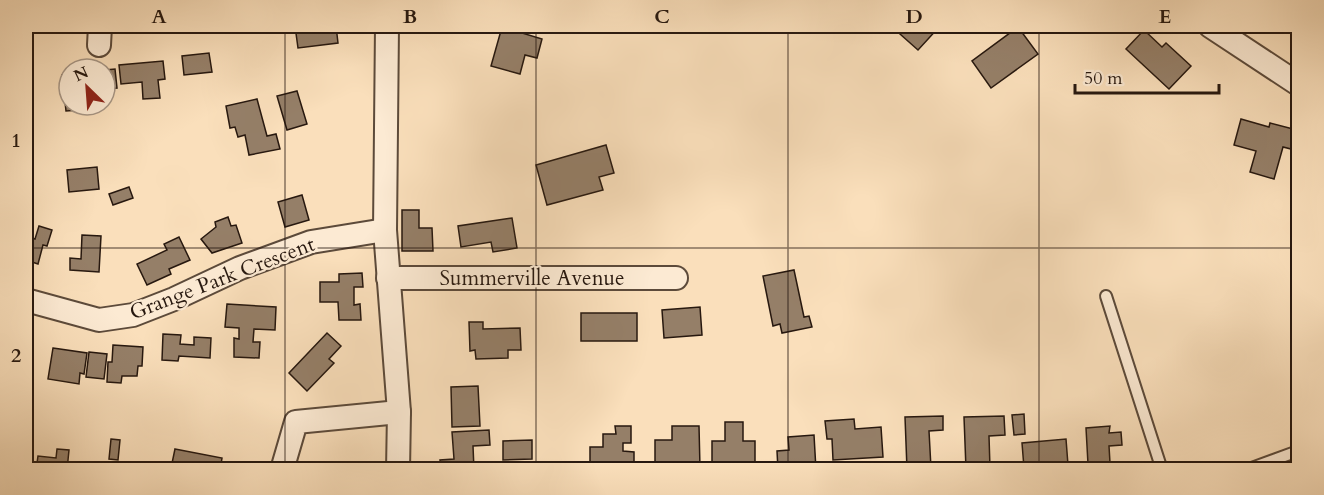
<svg xmlns="http://www.w3.org/2000/svg" width="1324" height="495" viewBox="0 0 1324 495" font-family="Cardo,serif">
<rect width="100%" height="100%" fill="#fadfbb"/>
<filter id="stains"><feTurbulence type="fractalNoise" baseFrequency=".00333" numOctaves="4"/><feColorMatrix values="0 0 0 0 .2 0 0 0 0 .09 0 0 0 0 .02 0 0 0 .5 -.17"/></filter>
<radialGradient id="worn" r=".72"><stop offset=".6" stop-color="#630" stop-opacity="0"/><stop offset="1" stop-color="#630" stop-opacity=".3"/></radialGradient>
<path fill="#d6bd9e" stroke="#7e6a56" stroke-width="1.5" d="M1298 456V469H1259Z"/>
<g fill="#957f68" stroke="#27180f" stroke-width="1.5">
<path d="M295 26H336L338 43 298 48Z"/>
<path d="M891 26H940L918 50Z"/>
<path d="M502 27 542 39 537 58 525 55 520 74 491 66Z"/>
<path d="M1018 27 1038 54 991 88 972 61Z"/>
<path d="M1144 30 1162 47 1166 43 1191 66 1169 89 1126 49Z"/>
<path d="M209 53 212 72 184 75 182 56Z"/>
<path d="M163 61 165 79 158 80 160 98 143 99 142 82 121 84 119 65Z"/>
<path d="M115 69 117 88 105 89V70Z"/>
<path d="M69 74V105H78L79 110 66 111 62 75Z"/>
<path d="M297 91 307 124 287 130 277 96Z"/>
<path d="M257 99 267 136 276 134 280 149 249 155 245 135 238 137 235 127 230 128 226 106Z"/>
<path d="M1241 119 1269 127 1270 123 1297 130 1291 149 1283 147 1274 179 1250 172 1256 151 1234 145Z"/>
<path d="M606 145 614 173 599 177 603 190 547 205 536 165Z"/>
<path d="M97 167 99 189 69 192 67 170Z"/>
<path d="M129 187 133 198 113 205 109 194Z"/>
<path d="M302 195 309 220 285 227 278 202Z"/>
<path d="M402 210H419V228H432L433 251H402Z"/>
<path d="M228 217 231 226 236 225 242 243 212 253 201 239 216 227 215 222Z"/>
<path d="M512 218 517 248 493 252 491 242 461 247 458 226Z"/>
<path d="M39 226 52 230 47 246 43 245 38 264 26 260V236L35 239Z"/>
<path d="M82 235 101 236 99 272 70 270V258L81 259Z"/>
<path d="M179 237 190 260 169 269 171 274 147 285 137 264 167 250 164 244Z"/>
<path d="M794 270 804 317 809 316 812 327 782 333 780 324 773 326 763 276Z"/>
<path d="M362 273 363 287H354V305L360 304 361 320H339L338 302H320V282H339V274Z"/>
<path d="M227 304 276 307 275 330 254 329 253 342H260L259 358 234 357V338L239 339V328L225 327Z"/>
<path d="M700 307 702 335 664 338 662 310Z"/>
<rect x="581" y="313" width="56" height="28"/>
<path d="M469 322H483V329L520 328 521 350H508V358L476 359 475 350 470 351Z"/>
<path d="M327 333 341 346 329 359 334 363 307 391 289 373Z"/>
<path d="M163 334 181 335 180 344 194 345V337L211 338 210 358 179 356 178 361 162 360Z"/>
<path d="M113 345 143 347 142 366H138L137 376H122L121 383 107 382 108 362H112Z"/>
<path d="M53 348 87 353 84 374 80 373 79 384 48 379Z"/>
<path d="M89 352 107 354 104 379 86 377Z"/>
<path d="M478 386 480 426 452 427 451 387Z"/>
<path d="M1024 414 1025 434 1014 435 1012 415Z"/>
<path d="M943 416V430L929 431 931 468 907 469 905 417Z"/>
<path d="M1004 416 1005 435 989 436 990 468 966 469 964 417Z"/>
<path d="M854 419 855 429 881 427 883 457 833 460 832 439H827L825 421Z"/>
<path d="M725 422H743V441H755V468L712 470V441H725Z"/>
<path d="M615 426H631V443H623V451L634 452V470H606L605 465H590V447H603V434H616Z"/>
<path d="M672 426H699L700 468 655 469V440H672Z"/>
<path d="M1110 426 1109 433 1121 432 1122 445 1109 446 1110 463 1088 464 1086 428Z"/>
<path d="M489 430 490 445 473 446 474 470H441L440 460 454 459 452 432Z"/>
<path d="M814 435 816 470H778L777 451 789 450 788 437Z"/>
<path d="M111 439 120 440 118 460 109 459Z"/>
<path d="M1066 439 1068 465 1024 468 1022 443Z"/>
<path d="M532 440V459L503 460V441Z"/>
<path d="M57 449 69 450 67 470H36L38 456 56 458Z"/>
<path d="M175 449 222 458 220 470 171 468Z"/>
<path d="M107 464 141 467 140 470H107Z"/>
</g>
<g fill="none" stroke-linecap="round" stroke-linejoin="round">
<defs>
<g id="lane">
<path d="M1106 296 1162 470"/>
<path d="M1246 470 1298 451"/>
</g>
<g id="street">
<path d="M387 26 385 230 399 412 398 470"/>
<path d="M1210 26 1298 84"/>
<path d="M99 45 100 26"/>
<path d="M388 278H676"/>
<path d="M26 300 99 320 133 315 174 299 240 268 311 242 385 230"/>
<path d="M282 470 296 422 399 412"/>
</g>
</defs>
<use href="#lane" stroke="#5c4a3a" stroke-width="14"/>
<use href="#street" stroke="#5c4a3a" stroke-width="26"/>
<use href="#lane" stroke="#fcead3" stroke-width="10"/>
<use href="#street" stroke="#fcead3" stroke-width="22"/>
</g>
<path fill="none" stroke="#27180f" stroke-width="1.5" stroke-opacity="0.55" d="M285 26V470M536 26V470M788 26V470M1039 26V470M26 248H1298"/>
<g text-anchor="middle" stroke-width="4.5" stroke-linejoin="round" paint-order="stroke">
<g font-size="21" fill="#27180f" stroke="#fcead3">
<text transform="translate(222 278) rotate(-21)" y="7">Grange Park Crescent</text>
<text x="532" y="285">Summerville Avenue</text>
</g>
</g>
<rect width="1324" height="495" fill="none" stroke="#fadfbb" stroke-width="66"/>
<g transform="translate(87 87) rotate(335)"><circle r="28" fill="#fcead3" stroke="#a79685" stroke-width="1.5"/>
<path d="M0-4.5L10 22L0 15L-10 22Z" fill="#8f2418"/>
<text y="-9" font-size="16" font-weight="bold" text-anchor="middle" fill="#27180f">N</text>
</g>
<path d="M1075 84v9h144v-9" fill="none" stroke="#27180f" stroke-width="3"/>
<text x="1084" y="84" font-size="18" fill="#27180f" stroke="#fcead3" stroke-width="4.5" paint-order="stroke">50 m</text>
<rect x="33" y="33" width="1258" height="429" fill="none" stroke="#27180f" stroke-width="2"/>
<g font-size="20" text-anchor="middle" font-weight="bold" fill="#27180f">
<text x="159" y="23">A</text>
<text x="410" y="23">B</text>
<text x="662" y="23">C</text>
<text x="914" y="23">D</text>
<text x="1165" y="23">E</text>
<text x="16" y="147">1</text>
<text x="16" y="362">2</text>
</g>
<rect width="100%" height="100%" filter="url(#stains)"/>
<rect width="100%" height="100%" fill="url(#worn)"/>
</svg>
